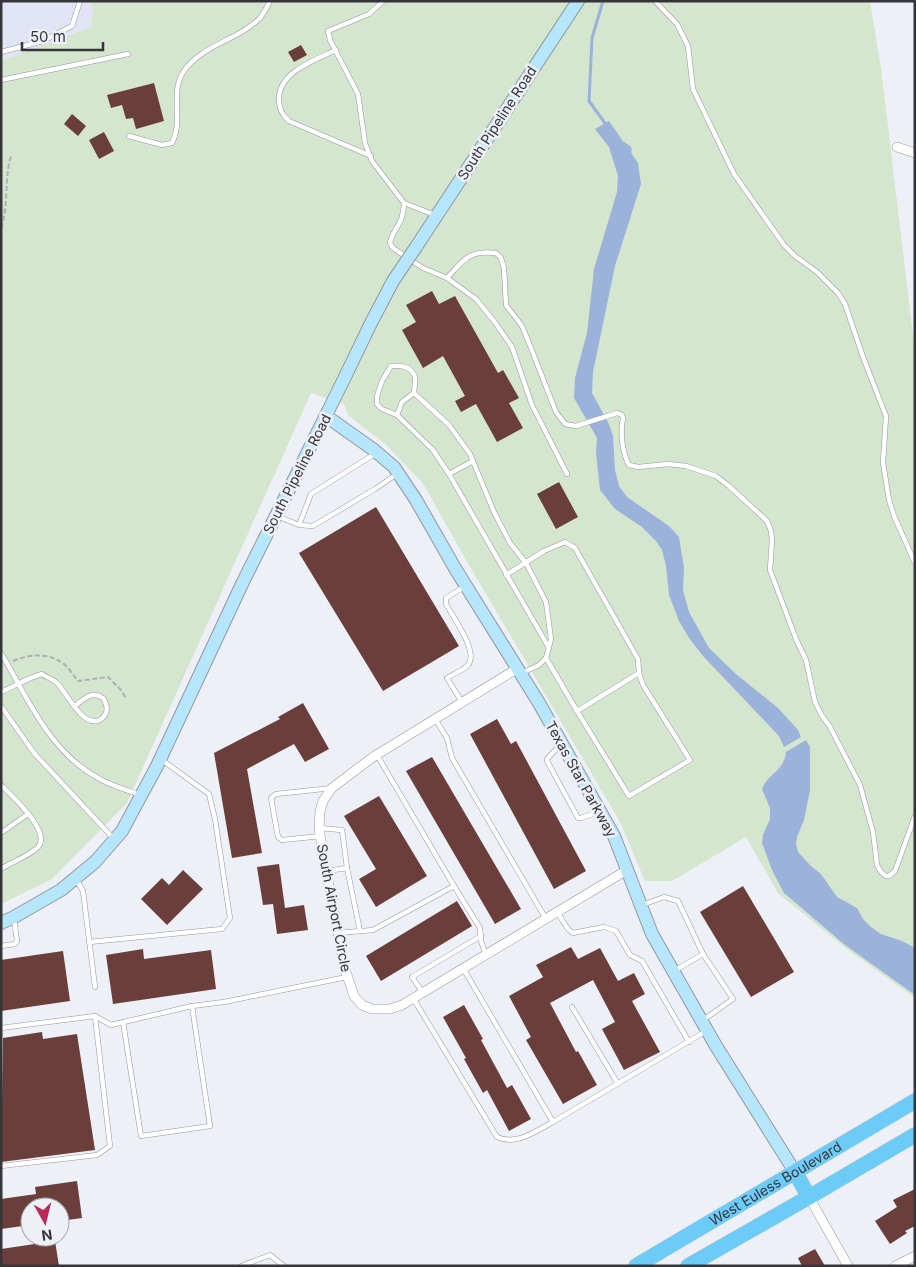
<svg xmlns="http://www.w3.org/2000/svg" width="916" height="1267" viewBox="0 0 916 1267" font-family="Inter,sans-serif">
<rect width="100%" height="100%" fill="#eef0f8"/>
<path fill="#e1e4f4" d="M1 1H91L93 11 91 27 1 61Z"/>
<path fill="#d4e6ce" d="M91 1H870L881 68 915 352V998L844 947 778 893 746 837 672 881H645L620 822 469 565 422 482 385 444 348 415 344 404 311 393 127 803 52 879 1 904V61L91 27 93 11Z"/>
<g fill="#9bb3db">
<path d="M609 121 638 163 641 184 615 266 593 372 592 393 609 424 613 436 615 470 619 486 627 497 669 526 679 537 684 568 683 590 689 612 709 648 736 674 778 708 798 730 801 737 784 747 779 736 703 656 689 638 679 621 669 595 666 566 662 550 656 541 642 527 615 509 600 490 596 453 597 438 574 398 575 378 587 333 594 269 617 192 618 176 609 147 595 129Z"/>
<path d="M806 740 810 747V790L804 820 797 837 796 844 798 852 811 866 821 874 837 897 857 908 863 919 871 927 881 934 902 941 915 948V995L845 945 784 893 772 870 762 843 763 835 770 819V808L762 789C768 773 784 772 786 752Z"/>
</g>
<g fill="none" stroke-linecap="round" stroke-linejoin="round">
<g stroke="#9bb3db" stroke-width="3">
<path d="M603 1 592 38 589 101 607 126"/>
<path d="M623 143 630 148V153"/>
</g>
</g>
<g fill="#6a3e3a">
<path d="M301 45 307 55 294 62 288 52Z"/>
<path d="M154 83 164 121 136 129 133 118 126 119 122 105 111 108 107 95Z"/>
<path d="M72 114 86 126 78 136 64 124Z"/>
<path d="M104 132 114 151 99 159 89 140Z"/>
<path d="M432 291 439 304 455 296 498 373 503 370 519 398 509 403 523 428 497 442 476 404 461 412 455 401 465 396 443 356 423 368 402 330 416 322 406 305Z"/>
<path d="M559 482 578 517 556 529 537 494Z"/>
<path d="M376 507 459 646 383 691 299 553Z"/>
<path d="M303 703 329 749 305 762 294 744 247 769 262 853 232 858 214 753 280 719 278 717Z"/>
<path d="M497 719 511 744 516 741 586 871 554 889 470 734Z"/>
<path d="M432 757 521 909 495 924 406 771Z"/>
<path d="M379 796 427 876 376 907 359 879 376 869 344 816Z"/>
<path d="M279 864 285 908 304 905 308 930 277 934 273 904 263 905 257 867Z"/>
<path d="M183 870 203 889 167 925 141 899 162 878 169 885Z"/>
<path d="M743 886 794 972 751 997 700 912Z"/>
<path d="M457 901 472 926 381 981 366 956Z"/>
<path d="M571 947 578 959 600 948 618 981 634 973 645 994 632 1001 660 1052 624 1070 602 1029 615 1022 593 980 550 1003 576 1052 578 1051 597 1085 563 1104 526 1040 531 1037 509 996 543 977 536 965Z"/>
<path d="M143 949 144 959 211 950 216 989 113 1004 106 955Z"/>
<path d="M63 951 70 1001 1 1011V960Z"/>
<path d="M464 1005 483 1039 481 1040 507 1088 512 1085 531 1119 509 1131 487 1090 483 1093 464 1059 466 1058 443 1017Z"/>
<path d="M42 1032 43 1039 77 1034 95 1150 1 1162 3 1038Z"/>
<path d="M77 1181 82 1218 60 1221V1207H30V1225L1 1229V1199L36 1194 35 1187Z"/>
<path d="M915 1189V1226L905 1231 907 1233 890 1244 875 1221 897 1207 893 1200Z"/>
<path d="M55 1241 59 1266H1V1249Z"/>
<path d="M815 1249 825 1266H802L798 1258Z"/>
</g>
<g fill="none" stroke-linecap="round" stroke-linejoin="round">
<defs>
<g id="lane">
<path d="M383 1 369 14 328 31 330 40 358 94 365 143 372 161 404 203 435 215"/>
<path d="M655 1 677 24 688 46 693 89 734 174 784 245 795 256 817 272 838 293 845 304 863 357 886 416 883 463 889 500 894 516 915 563"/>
<path d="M336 50C315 60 278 72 279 100 279 109 282 115 289 121L371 156"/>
<path d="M1 52 43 41 72 26 80 1"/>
<path d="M1 80 128 54"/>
<path d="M129 136 162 145 172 143C184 120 169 92 184 71 202 45 238 40 260 18 264 13 267 7 270 1"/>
<path d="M404 203C404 224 393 228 390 243L393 248 423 268 447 278"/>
<path d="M397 415 402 402 414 393"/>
<path d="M449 474 473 461"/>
<path d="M567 474 532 405 512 347 494 321 476 299 447 278C464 259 469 250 496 253L501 258 504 268 506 305 522 326 529 343 556 412 565 424 576 426 617 413 622 415 623 418C620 432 622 452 629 465L638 467 668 464 686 466 716 476 729 486 767 521 771 531 772 540 770 570 796 639 806 660 815 702 822 716 829 725 860 785 873 832 877 865 881 872 886 876H889L895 871 915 816"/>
<path d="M277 516 299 525 313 526 375 489 397 474"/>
<path d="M299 525 311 494 376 453"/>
<path d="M506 575 544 551 565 542 575 548 638 659 639 673 577 711 546 658"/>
<path d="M1 653C28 699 50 753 100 779 112 786 127 790 140 795"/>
<path d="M522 673 539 665 546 658 551 639 546 602 526 563 510 543 494 512 470 454 449 425 414 393C414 388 416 381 415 377 412 366 399 365 391 366L382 381 377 396V404L382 409 397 415 433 450 449 474 549 648"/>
<path d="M1 692C15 686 27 678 42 674 46 677 52 679 56 682 66 691 81 725 97 721 101 720 104 717 106 713 108 708 106 703 103 698 92 690 84 699 75 706"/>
<path d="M462 702 447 678C453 674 464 670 468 665 479 652 453 617 446 604V598L464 587"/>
<path d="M1 706 34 753 113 838"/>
<path d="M577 711 629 796 690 760 643 685 639 673"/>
<path d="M435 719 447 738 452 758 546 919"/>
<path d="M561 744 547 759V761L578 818H581L599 812"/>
<path d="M377 755 454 886"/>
<path d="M1 785C12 796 52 832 38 847 29 856 12 862 1 869"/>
<path d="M319 828 342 830 347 868"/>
<path d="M1 833 28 814"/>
<path d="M321 836 282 840 278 837 271 798 276 794 332 788"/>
<path d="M326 871 347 868 360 931"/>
<path d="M76 879 83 891 95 987"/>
<path d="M642 905 664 897 678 901 703 954"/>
<path d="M557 912 568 929 573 933 604 927 616 931 630 955 642 961 689 1042"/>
<path d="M338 933 373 930 454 886 480 928 481 941 486 955"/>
<path d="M89 942 222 929 230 918 215 819 209 794 162 760"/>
<path d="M1 946 15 944 17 941 14 919"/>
<path d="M463 968 553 1122 706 1031"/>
<path d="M674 971 703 954 733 999 703 1020"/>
<path d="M423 993 412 977 481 936"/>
<path d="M413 998 497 1137C516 1146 536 1131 553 1122"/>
<path d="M572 1007 618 1084"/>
<path d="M123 1022 141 1136 210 1126 192 1006"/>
<path d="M1 1028 95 1016 111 1025 192 1006 224 1002 347 977"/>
<path d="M1 1166 97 1155 110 1146 95 1016"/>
<path d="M241 1266 270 1255 284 1266"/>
</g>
<g id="street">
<path d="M897 147 915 153"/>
<path d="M518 668 373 757 332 788 323 801 320 811 319 828 322 848 344 966 354 996 362 1005 372 1009H390L402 1005 627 870"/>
<path d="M809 1197 848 1266"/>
<path d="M895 1266 915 1256"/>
</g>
<g id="secondary">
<path d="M416 247 578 1"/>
<path d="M326 416 374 450 394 467 416 500 456 570 539 703 614 836 652 934 716 1046 795 1172"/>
<path d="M1 923 14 917 61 890 95 862 122 831 157 766 242 584 343 381 371 323 393 281"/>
</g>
<g id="primary">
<path d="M795 1172 809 1197"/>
<path id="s1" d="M636 1266 915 1101"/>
<path d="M688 1266 809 1197 915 1135"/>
</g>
</defs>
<use href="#lane" stroke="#94969e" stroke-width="5.5"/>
<use href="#street" stroke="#94969e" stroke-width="10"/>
<use href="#secondary" stroke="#94969e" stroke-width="14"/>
<use href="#primary" stroke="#cfcfd0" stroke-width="16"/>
<g stroke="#aeafb6" stroke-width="2" stroke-dasharray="5 2.5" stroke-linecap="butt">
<path d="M1 228C9 205 4 179 11 156"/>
<path d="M13 661C30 654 50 652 65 665 70 670 74 676 78 681L108 677 122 691 126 699"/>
</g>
<use href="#lane" stroke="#fff" stroke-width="4.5"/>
<use href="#street" stroke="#fff" stroke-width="9"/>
<use href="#secondary" stroke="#b6e6fb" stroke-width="12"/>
<use href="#primary" stroke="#6cccf7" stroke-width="15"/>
<defs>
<path id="secondary-bridge" d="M393 281 416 247"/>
</defs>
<use href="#secondary-bridge" stroke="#94969e" stroke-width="14" stroke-linecap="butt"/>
<use href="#secondary-bridge" stroke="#b6e6fb" stroke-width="12"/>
</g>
<g text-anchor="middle" stroke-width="5" stroke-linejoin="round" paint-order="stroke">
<g font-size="14" fill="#36363a" stroke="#eef0f8">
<text transform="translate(497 123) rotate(-57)" y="5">South Pipeline Road</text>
<text transform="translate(297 474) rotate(-63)" y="5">South Pipeline Road</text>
<text transform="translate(581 779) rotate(61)" y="5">Texas Star Parkway</text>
<text transform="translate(334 908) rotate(79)" y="5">South Airport Circle</text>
<text dy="5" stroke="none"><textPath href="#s1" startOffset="162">West Euless Boulevard</textPath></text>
</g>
</g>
<rect width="916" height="1267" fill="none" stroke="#36363a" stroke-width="5"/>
<g transform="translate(45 1222) rotate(172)"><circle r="24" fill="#eef0f8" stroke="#a4a6ac"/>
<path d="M0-4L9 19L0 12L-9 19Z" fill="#b92b5a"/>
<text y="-8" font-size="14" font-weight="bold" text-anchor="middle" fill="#36363a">N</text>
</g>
<path d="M22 42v8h81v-8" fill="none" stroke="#36363a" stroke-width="2.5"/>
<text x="30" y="42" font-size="15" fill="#36363a" stroke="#eef0f8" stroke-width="4" paint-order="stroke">50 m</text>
</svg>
